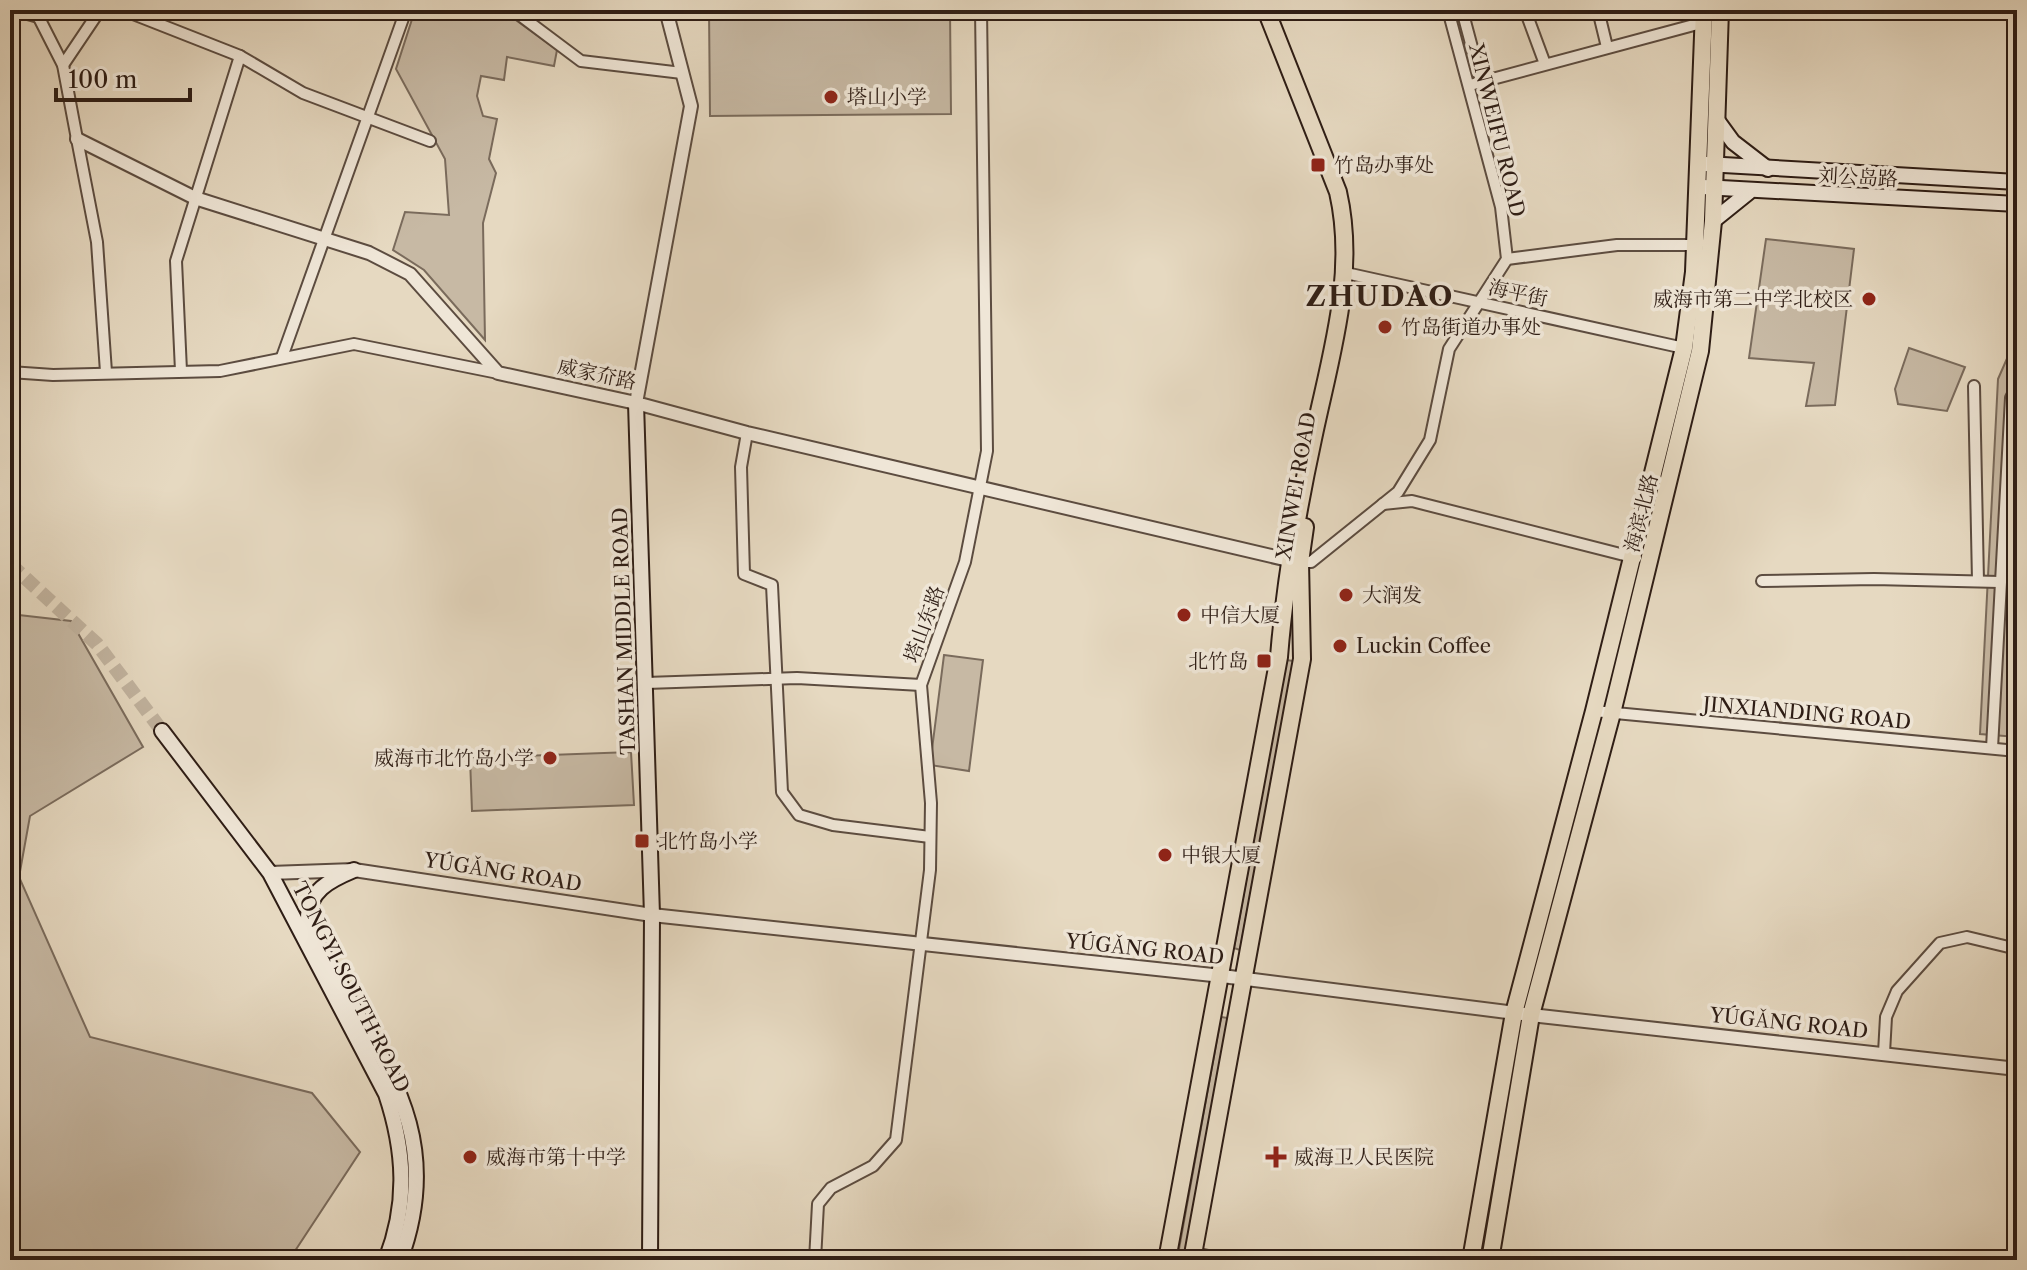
<svg xmlns="http://www.w3.org/2000/svg" width="2027" height="1270" viewBox="0 0 2027 1270" font-family="'Libre Caslon Text','Noto Serif SC',serif">
<rect width="100%" height="100%" fill="#e6d9c1"/>
<filter id="stains"><feTurbulence type="fractalNoise" baseFrequency=".0025" numOctaves="4"/><feColorMatrix values="0 0 0 0 .2 0 0 0 0 .09 0 0 0 0 .02 0 0 0 .5 -.17"/></filter>
<radialGradient id="worn" r=".72"><stop offset=".6" stop-color="#630" stop-opacity="0"/><stop offset="1" stop-color="#630" stop-opacity=".3"/></radialGradient>
<g fill="#c7b9a4" stroke="#7a6b5c" stroke-width="2">
<path d="M415 10H502L557 50 554 66 507 57 504 80 481 76 477 96 483 116 497 119 489 159 496 173 483 223 485 340 424 270 393 250 405 212 449 215 445 159 396 69Z"/>
<path d="M709 10H950L951 114 710 116Z"/>
<path d="M1766 239 1854 249 1835 405 1806 406 1814 363 1749 358Z"/>
<path d="M1909 348 1965 367 1947 411 1898 404 1895 389Z"/>
<path d="M2017 348V737L1980 734 1998 379 2009 354Z"/>
<path d="M10 614 71 621 143 747 30 816 19 877 90 1037 312 1093 360 1152 289 1260H10Z"/>
<path d="M944 655 983 660 969 771 930 765Z"/>
<path d="M1286 660 1294 661 1240 950 1234 948Z"/>
<path d="M631 752 634 805 472 811 470 758Z"/>
<path d="M1221 1017 1228 1018 1184 1260H1177Z"/>
</g>
<g fill="none" stroke-linecap="round" stroke-linejoin="round">
<path stroke="#c1b39f" stroke-width="14" stroke-dasharray="14 7" stroke-linecap="butt" d="M10 564 97 644 162 731"/>
<defs>
<g id="minor">
<path d="M13 10 42 18"/>
<path d="M35 10 63 65 77 139 97 242 106 372"/>
<path d="M123 10 240 56 303 93 430 141"/>
<path d="M513 10 581 61 682 73"/>
<path d="M1462 10 1481 81"/>
<path d="M1525 10 1545 64"/>
<path d="M1598 10 1607 47"/>
<path d="M63 65 100 10"/>
<path d="M1470 85 1705 22"/>
<path d="M1507 259 1617 245H1695"/>
<path d="M1346 273 1684 348"/>
<path d="M282 357 406 10"/>
<path d="M181 371 176 261 240 56"/>
<path d="M10 372 53 375 220 371 354 344 498 373"/>
<path d="M1974 386 1978 581"/>
<path d="M747 433 741 467 744 574 772 585 782 792 799 815 833 825 930 837"/>
<path d="M1383 504 1412 501 1636 558"/>
<path d="M1300 562H1311L1398 492 1430 440 1449 349 1507 259 1501 207 1448 10"/>
<path d="M1762 581 1874 579 1999 582"/>
<path d="M646 683 797 678 921 685"/>
<path d="M1594 711 2017 751"/>
<path d="M1992 748 2011 398 2017 386"/>
<path d="M1884 1053 1886 1017 1897 991 1940 943 1967 937 2017 949"/>
<path d="M1194 1253 1228 1260"/>
<path d="M815 1260 818 1204 831 1188 873 1166 896 1140 930 870 931 803 921 685 965 562 987 451 981 10"/>
</g>
<g id="tertiary">
<path d="M77 139 195 198 369 253 410 274 498 373 636 403 747 433 1297 562"/>
<path d="M636 403 691 106 666 10"/>
<path d="M270 873 354 870 652 915 1222 976 1531 1015 2017 1069"/>
</g>
<g id="secondary">
<path d="M1717 120 1733 142 1768 169"/>
<path d="M1706 164 2017 182"/>
<path d="M1703 187 2017 204"/>
<path d="M1713 221 1749 192"/>
<path d="M636 403 652 915 650 1260"/>
<path d="M162 731 270 873 386 1094C405 1151 408 1204 386 1260"/>
<path d="M354 870C330 880 307 891 308 921 359 1040 454 1115 400 1260"/>
</g>
<g id="primary">
<path d="M1167 1260 1279 657C1285 581 1297 513 1313 439 1330 357 1357 275 1338 192L1266 10"/>
<path d="M1192 1260 1302 659 1300 562 1305 527"/>
<path d="M1471 1260 1514 1013 1594 711 1684 348 1694 272 1704 10"/>
<path d="M1490 1260 1531 1015 1612 713 1700 351 1713 221 1720 10"/>
</g>
</defs>
<use href="#minor" stroke="#5c4c40" stroke-width="14"/>
<use href="#tertiary" stroke="#5c4c40" stroke-width="16"/>
<use href="#secondary" stroke="#2e1d15" stroke-width="18"/>
<use href="#primary" stroke="#2e1d15" stroke-width="20"/>
<use href="#minor" stroke="#efe6d7" stroke-width="10"/>
<use href="#tertiary" stroke="#efe6d7" stroke-width="12"/>
<use href="#secondary" stroke="#efe6d7" stroke-width="14"/>
<use href="#primary" stroke="#e6d9c1" stroke-width="16"/>
</g>
<g fill="#8f2418" stroke="#efe6d7" stroke-width="3">
<circle cx="831" cy="97" r="8"/>
<rect x="1310" y="157" width="16" height="16" rx="4"/>
<circle cx="1869" cy="299" r="8"/>
<circle cx="1385" cy="327" r="8"/>
<circle cx="1346" cy="595" r="8"/>
<circle cx="1184" cy="615" r="8"/>
<circle cx="1340" cy="646" r="8"/>
<rect x="1256" y="653" width="16" height="16" rx="4"/>
<circle cx="550" cy="758" r="8"/>
<rect x="634" y="833" width="16" height="16" rx="4"/>
<circle cx="1165" cy="855" r="8"/>
<circle cx="470" cy="1157" r="8"/>
<path d="M1272 1145h8v8h8v8h-8v8h-8v-8h-8v-8h8z"/>
</g>
<g text-anchor="middle" stroke-width="7" stroke-linejoin="round" paint-order="stroke">
<g font-size="20" fill="#2e1d15" stroke="#efe6d7" text-anchor="start">
<text x="847" y="104">塔山小学</text>
<text x="1334" y="172">竹岛办事处</text>
<text x="1853" y="306" text-anchor="end">威海市第二中学北校区</text>
<text x="1401" y="334">竹岛街道办事处</text>
<text x="1362" y="602">大润发</text>
<text x="1200" y="622">中信大厦</text>
<text x="1356" y="653">Luckin Coffee</text>
<text x="1248" y="668" text-anchor="end">北竹岛</text>
<text x="534" y="765" text-anchor="end">威海市北竹岛小学</text>
<text x="658" y="848">北竹岛小学</text>
<text x="1181" y="862">中银大厦</text>
<text x="486" y="1164">威海市第十中学</text>
<text x="1294" y="1164">威海卫人民医院</text>
</g>
<g font-size="20" fill="#2e1d15" stroke="#efe6d7">
<text transform="translate(1497 130) rotate(76)" y="7">XINWEIFU ROAD</text>
<text transform="translate(1858 177) rotate(3)" y="7">刘公岛路</text>
<text transform="translate(1518 293) rotate(12)" y="7">海平街</text>
<text transform="translate(597 374) rotate(12)" y="7">威家夼路</text>
<text transform="translate(1296 486) rotate(-80)" y="7">XINWEI ROAD</text>
<text transform="translate(1641 513) rotate(-76)" y="7">海滨北路</text>
<text transform="translate(924 624) rotate(-70)" y="7">塔山东路</text>
<text transform="translate(624 631) rotate(-92)" y="7">TASHAN MIDDLE ROAD</text>
<text transform="translate(1807 713) rotate(5)" y="7">JINXIANDING ROAD</text>
<text transform="translate(503 872) rotate(9)" y="7">YÚGǍNG ROAD</text>
<text transform="translate(1145 949) rotate(6)" y="7">YÚGǍNG ROAD</text>
<text transform="translate(351 987) rotate(63)" y="7">TONGYI SOUTH ROAD</text>
<text transform="translate(1789 1023) rotate(6)" y="7">YÚGǍNG ROAD</text>
</g>
<g font-size="28" font-weight="bold" letter-spacing="2" fill="#2e1d15" stroke="#efe6d7">
<text x="1380" y="306">ZHUDAO</text>
</g>
</g>
<rect width="2027" height="1270" fill="none" stroke="#e6d9c1" stroke-width="40"/>
<rect x="12" y="12" width="2003" height="1246" fill="none" stroke="#2e1d15" stroke-width="4"/>
<rect x="20" y="20" width="1987" height="1230" fill="none" stroke="#2e1d15" stroke-width="2"/>
<path d="M56 88v12h134v-12" fill="none" stroke="#2e1d15" stroke-width="4"/>
<text x="68" y="88" font-size="24" fill="#2e1d15" stroke="#efe6d7" stroke-width="6" paint-order="stroke">100 m</text>
<rect width="100%" height="100%" filter="url(#stains)"/>
<rect width="100%" height="100%" fill="url(#worn)"/>
</svg>
